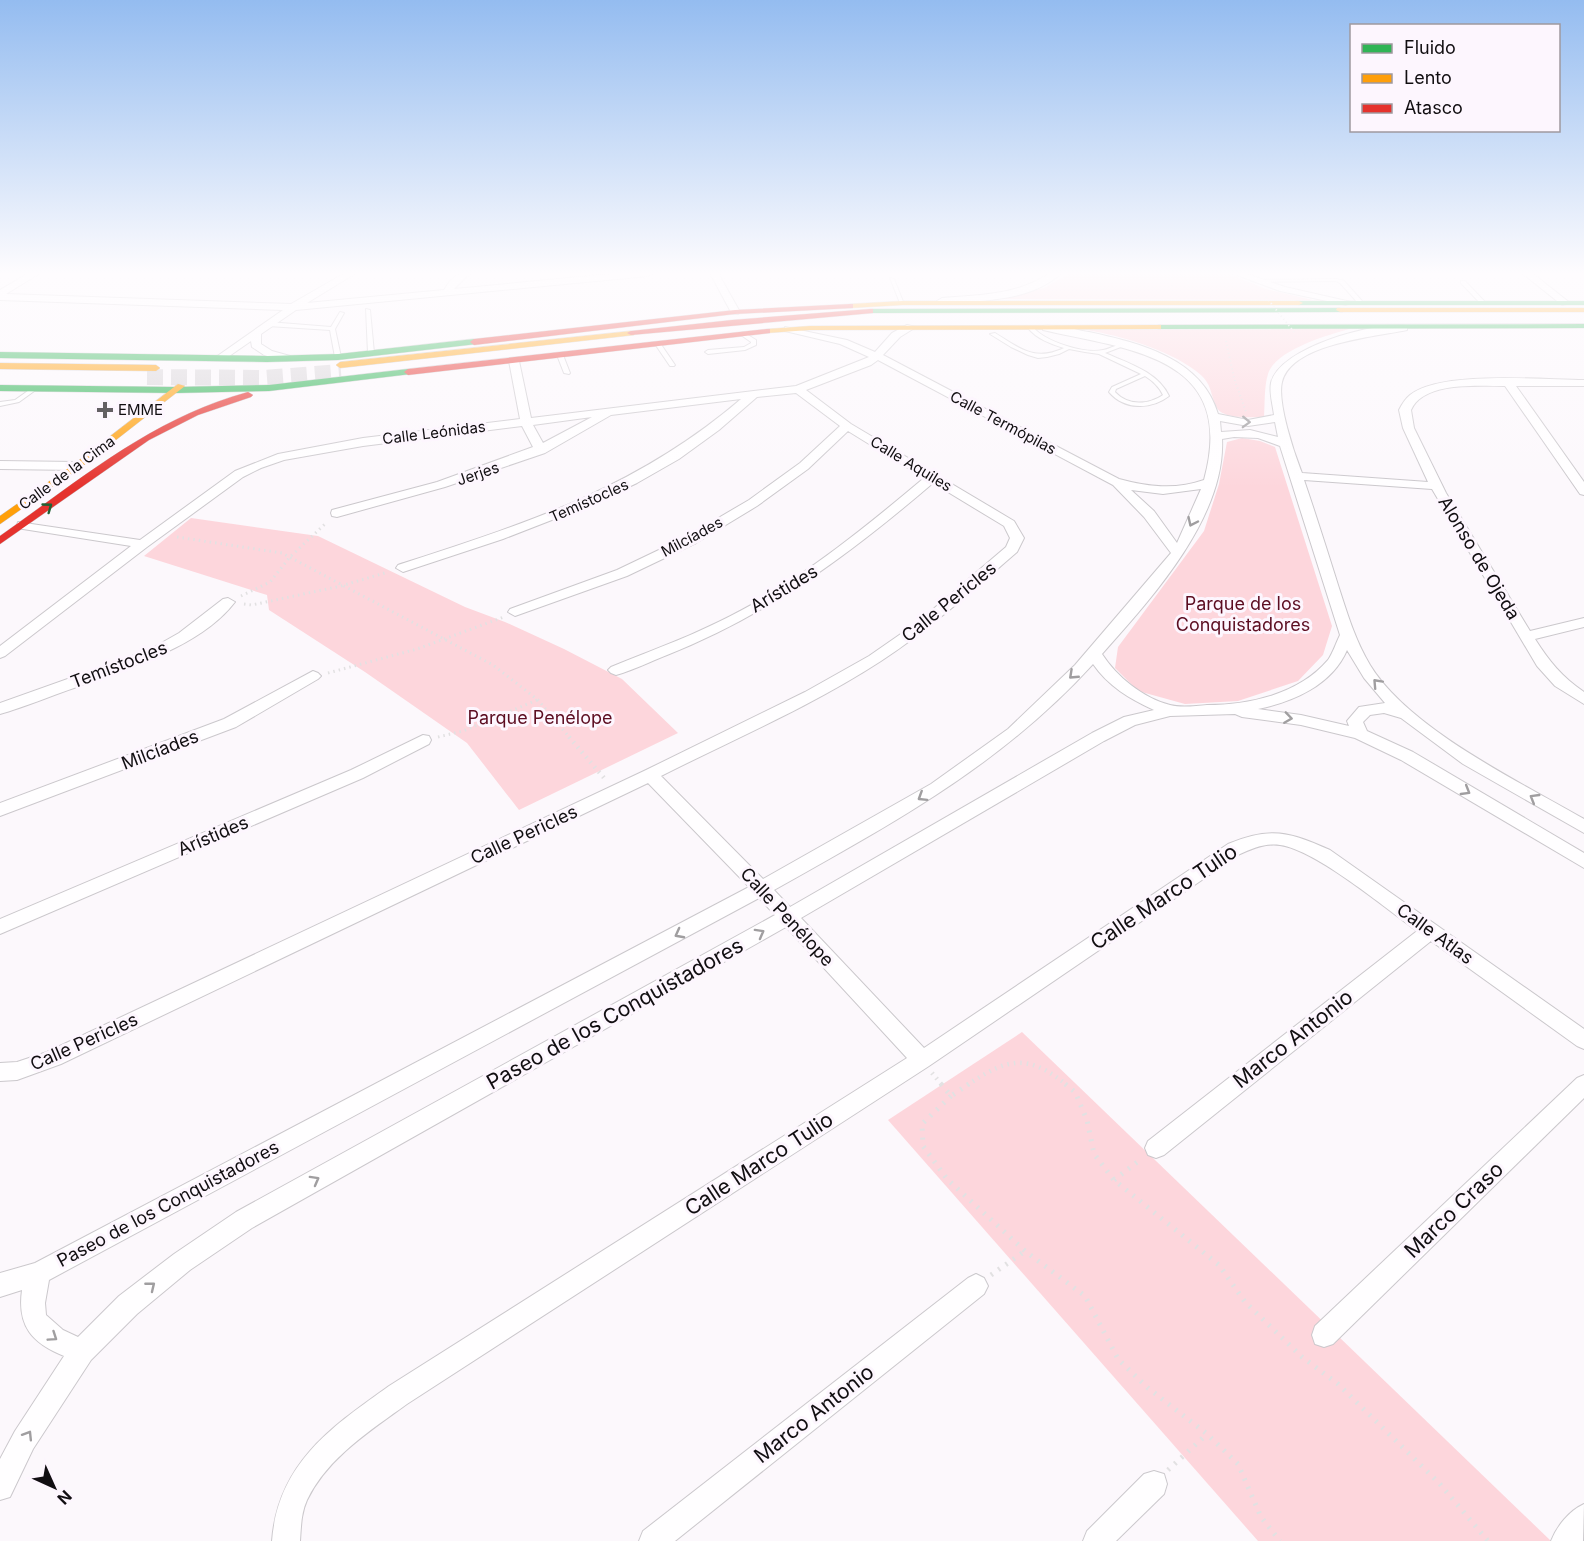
<svg xmlns="http://www.w3.org/2000/svg" width="1584" height="1541" viewBox="0 0 1584 1541" font-family="Inter,sans-serif">
<rect width="100%" height="100%" fill="#fcf8fc"/>
<g fill="#fdd6dc">
<path d="M1070 273H1227L1266 289 1313 300 997 299 1044 288Z"/>
<path d="M1349 329C1328 335 1275 350 1268 374 1264 387 1265 403 1264 417 1252 417 1221 420 1216 406 1209 390 1212 383 1196 371 1167 349 1121 336 1087 330Z"/>
<path d="M1242 438 1260 441 1275 447 1332 626 1323 655 1298 681 1238 701 1185 704 1138 691 1115 668 1118 647 1204 531 1219 484 1227 442Z"/>
<path d="M191 518 318 536 465 607 505 622 564 649 622 679 678 733 519 810 467 743 365 672 269 610 267 595 144 556Z"/>
<path d="M1022 1032 1551 1541H1258L888 1120Z"/>
</g>
<g fill="none" stroke-linecap="round" stroke-linejoin="round">
<path stroke="#d9d5d9" stroke-width="16" stroke-dasharray="16 8" stroke-linecap="butt" d="M147 377 265 378 341 372"/>
<defs>
<g id="lane">
<path d="M890 278 894 279 904 304 900 303Z"/>
<path d="M1337 279 1344 281 1362 301V303H1358L1340 283 1336 281 1258 282 1256 281 1258 280Z"/>
<path d="M1461 281H1465L1485 302V304H1481L1461 283Z"/>
<path d="M366 309 370 310 374 353 371 355 368 353Z"/>
<path d="M340 312 344 313 335 329 341 357 338 359 335 357 330 330 268 326 265 324 268 322 331 327Z"/>
<path d="M1029 327H1033C1045 342 1085 354 1103 350 1111 349 1118 343 1126 343V345L1105 353C1128 363 1158 372 1169 396 1151 410 1124 410 1109 392L1112 387 1141 374 1099 354 1085 352 1069 349 1059 354 1047 357 1038 358 1028 355 1011 347 990 334 995 333C1019 348 1035 362 1064 348 1051 344 1037 339 1028 328ZM1145 376C1153 381 1159 387 1163 395 1148 405 1128 406 1115 392L1116 389Z"/>
<path d="M743 332 756 340V345L745 350 708 354 705 352 708 350 744 347 751 343V342L741 335 740 334Z"/>
<path d="M656 343H660L675 365 674 366H670L655 344Z"/>
<path d="M558 354 563 355 570 373 569 374 564 373 557 355Z"/>
<path d="M32 388 37 389 19 402 0 406V402L15 400Z"/>
</g>
<g id="street">
<path d="M29 273H40L6 294 291 304 345 273H356L307 303 444 290 450 281 460 273H470L454 289 621 273H653L648 276 296 310 261 334V344L272 351 290 356 291 358 286 361 264 355 252 347 251 341 225 359 216 357 283 310 0 300V290Z"/>
<path d="M710 273H718L740 312 738 314H732Z"/>
<path d="M1050 273H1061C1037 297 996 300 964 302 955 303 944 306 937 301L942 298C980 295 1018 295 1050 273Z"/>
<path d="M1231 273H1244L1285 287 1351 302 1346 305 1280 291Z"/>
<path d="M1522 273H1532L1570 303 1562 305Z"/>
<path d="M907 325 916 327 900 337 883 355 1119 479C1148 487 1176 490 1204 480 1238 356 1130 350 1043 330V326C1057 324 1075 330 1089 332 1139 343 1202 358 1218 414L1248 420 1274 415C1273 406 1269 392 1271 383 1279 347 1376 321 1407 326V330C1375 337 1292 343 1282 382 1277 402 1294 453 1302 473L1428 482 1403 428 1399 410C1402 404 1405 399 1410 395 1441 370 1543 380 1584 380V386H1516L1584 482V495L1580 494 1505 386C1478 386 1424 381 1411 410L1414 428 1446 493 1530 631 1584 618V627L1535 639C1549 661 1562 677 1584 692V704L1555 686 1537 666 1432 489 1304 480C1316 515 1327 550 1338 585 1347 613 1355 640 1370 665 1409 729 1520 782 1584 819V833L1463 764 1401 718 1384 713 1370 715 1363 722 1367 731 1413 752 1584 853V868L1401 760 1355 738 1301 725 1242 717 1235 714 1170 716 1135 725 1104 741 801 918 924 1048 1228 844C1270 826 1290 832 1330 850L1584 1029V1049L1577 1046 1431 941 1164 1155 1156 1158 1148 1155 1145 1148 1148 1141 1417 931C1385 908 1316 850 1280 845 1266 843 1253 848 1240 854L929 1066 407 1404C371 1430 327 1458 307 1500 301 1513 301 1527 300 1541H272C278 1464 330 1428 389 1386L907 1058 786 927 252 1228 190 1270 137 1314 91 1360 33 1449 10 1497 0 1500V1459L15 1431 64 1356C32 1343 17 1326 22 1290L0 1297V1273L35 1263 749 887 648 783 61 1064 17 1080 0 1081V1063L17 1062 47 1052 644 771 805 692 869 656 918 622 1006 547 1010 538 1004 526 933 483C850 554 770 614 667 655 651 661 634 670 616 675L611 673 608 670 611 667C655 649 700 633 742 610 808 574 867 526 924 478L848 431 808 469 757 506 696 543 627 576 515 616 508 612 510 609 617 570 686 537 749 500 800 463 840 426 796 393 757 397 719 430 679 459 637 483 593 504 503 539 403 572 396 568 398 565C527 523 636 489 741 399L611 415 545 453 445 487 337 517 332 516 331 513 332 510 437 482 533 447 522 426 363 446 284 460 261 468 243 477 147 547 5 656 0 658V646L131 546 23 529 18 528 17 525 18 522 140 540 235 471 278 454 363 438 520 419 509 361 514 358 519 361 531 418 796 386 869 357 840 344 785 331V327L847 340 875 352 892 333ZM878 360 1113 485 1144 517 1171 553 1075 665 1008 729 931 784 763 879 661 776C734 739 812 706 881 661 930 629 973 590 1017 552L1024 538 1014 521 851 424 806 390 871 365ZM592 417 543 443 533 425ZM1220 421 1248 426 1275 422 1278 437 1250 430 1221 432ZM1234 437 1258 438 1280 446 1340 635C1336 643 1333 653 1328 660 1299 694 1250 705 1207 705 1196 706 1181 708 1170 705 1143 698 1117 677 1102 654 1151 599 1226 517 1222 439ZM1201 489 1177 543 1154 511 1131 490 1163 494ZM1347 650 1364 678 1385 703 1359 707 1347 721 1349 726 1301 715 1258 709C1293 702 1332 685 1347 650ZM1093 664C1108 686 1130 699 1154 710L1124 717 1092 733 790 907 774 890C893 823 1000 766 1093 664ZM759 898 775 915 236 1212 174 1254 119 1296 78 1337 63 1330 46 1315 45 1303 49 1280Z"/>
<path d="M0 461 77 462 83 466 77 470 0 469Z"/>
<path d="M228 598 235 602C200 648 126 668 74 688 50 696 25 707 0 714V703L149 650 179 633 223 599Z"/>
<path d="M313 671 318 673 321 676 318 679 236 727 0 816V803L224 719Z"/>
<path d="M423 735 429 736 431 740 429 744 363 778 0 934V919L351 770Z"/>
<path d="M1584 1075V1098L1333 1344 1324 1347 1315 1344 1312 1335 1315 1326 1577 1078Z"/>
<path d="M976 1274 984 1278 988 1286 984 1294 675 1541H639L643 1531 968 1278Z"/>
<path d="M1154 1471 1164 1474 1167 1484 1164 1494 1116 1541H1083L1087 1531 1144 1474Z"/>
<path d="M1584 1504 1583 1541H1551C1557 1526 1569 1511 1584 1504Z"/>
</g>
<g id="fast">
<path d="M1296 301H1584V305H1299L1295 303Z"/>
<path d="M1340 308 1344 310 1343 312 870 313 866 311 870 309Z"/>
<path d="M1584 324V328L1158 329 1154 327 1158 325Z"/>
<path d="M474 339 478 342 477 344 338 360 267 362 0 358V352L267 356 338 354Z"/>
<path d="M408 369 411 370V374L269 391 176 393 0 391V385L176 387 269 385Z"/>
</g>
<g id="slow">
<path d="M902 301H1299L1303 303 1299 305H902L850 308 846 306 850 304Z"/>
<path d="M1337 308H1584V312H1340L1336 310Z"/>
<path d="M1158 325H1161V329L810 330 767 333 763 331 767 329 810 326Z"/>
<path d="M631 331 635 333 634 335 340 368 336 365 340 362Z"/>
<path d="M0 363 156 365 160 368 156 371 0 369Z"/>
<path d="M178 384 185 386 80 468 0 524V516L74 464Z"/>
</g>
<g id="jam">
<path d="M850 304H853V308L735 314 474 345 470 342 474 339 735 310Z"/>
<path d="M870 309H873V313L631 335 627 333 631 331 732 320Z"/>
<path d="M767 329H770V333L408 375 404 372 408 369Z"/>
<path d="M248 392 253 395 251 397 198 415 149 440 0 544V536C80 480 152 418 248 392Z"/>
</g>
</defs>
<use href="#lane" stroke="#cbc8cc" stroke-width="2"/>
<use href="#street" stroke="#cbc8cc" stroke-width="2"/>
<use href="#fast" stroke="#cbc8cc" stroke-width="1"/>
<use href="#slow" stroke="#cbc8cc" stroke-width="1"/>
<use href="#jam" stroke="#cbc8cc" stroke-width="1"/>
<g stroke="#e2e1e2" stroke-width="2" stroke-dasharray="1 3" stroke-linecap="butt">
<path d="M1103 273 1100 281 1103 289"/>
<path d="M1171 273 1172 289"/>
<path d="M1181 273 1192 289"/>
<path d="M1226 341 1234 378 1246 412"/>
</g>
<g stroke="#e2e1e2" stroke-width="3" stroke-dasharray="1.5 4" stroke-linecap="butt">
<path d="M177 537 282 553 493 665 538 700 570 738"/>
<path d="M241 596 270 582 290 557 327 522"/>
<path d="M244 604 252 605 341 586 388 572"/>
<path d="M328 673 417 649 504 617"/>
<path d="M438 737 463 731 537 700"/>
</g>
<g stroke="#e2e1e2" stroke-width="4.5" stroke-dasharray="1.5 5" stroke-linecap="butt">
<path d="M569 737 605 779"/>
<path d="M932 1073 942 1085"/>
<path d="M967 1085C1008 1058 1027 1053 1067 1085"/>
</g>
<g stroke="#e2e1e2" stroke-width="5" stroke-dasharray="2 7" stroke-linecap="butt">
<path d="M941 1084 951 1096 969 1084"/>
<path d="M1065 1084 1075 1092 1087 1120 1094 1154 1114 1180 1219 1265 1245 1302 1302 1357 1338 1384 1439 1483 1488 1541"/>
<path d="M951 1096 922 1124 923 1146 947 1179 1025 1251 1085 1296 1118 1359 1148 1388 1207 1434 1238 1464 1261 1517 1280 1541"/>
<path d="M1114 1180 1141 1159"/>
<path d="M991 1275 1025 1251"/>
<path d="M1168 1470 1207 1434"/>
</g>
<use href="#lane" fill="#fffeff" fill-rule="evenodd"/>
<use href="#street" fill="#fffeff" fill-rule="evenodd"/>
<use href="#fast" fill="#30b455" fill-rule="evenodd"/>
<use href="#slow" fill="#ff9f0a" fill-rule="evenodd"/>
<use href="#jam" fill="#e5322d" fill-rule="evenodd"/>
<path stroke="#e2e1e2" stroke-width="2" stroke-dasharray="1 3" stroke-linecap="butt" d="M1266 297 1294 332"/>
</g>
<defs><path id="oneway-chevron" d="M-2-3.5L2.5 0L-2 3.5" fill="none" stroke-width="1.6" stroke-linecap="round" stroke-linejoin="round" transform="scale(1.5)"/></defs>
<g stroke="#a09ea0">
<use href="#oneway-chevron" transform="translate(1246 422) rotate(2)"/>
<use href="#oneway-chevron" transform="translate(1192 522) rotate(115)"/>
<use href="#oneway-chevron" transform="translate(1073 675) rotate(137)"/>
<use href="#oneway-chevron" transform="translate(1377 683) rotate(-133)"/>
<use href="#oneway-chevron" transform="translate(1288 718) rotate(8)"/>
<use href="#oneway-chevron" transform="translate(1466 791) rotate(31)"/>
<use href="#oneway-chevron" transform="translate(922 797) rotate(148)"/>
<use href="#oneway-chevron" transform="translate(1534 798) rotate(-149)"/>
<use href="#oneway-chevron" transform="translate(760 933) rotate(-29)"/>
<use href="#oneway-chevron" transform="translate(679 934) rotate(152)"/>
<use href="#oneway-chevron" transform="translate(315 1180) rotate(-29)"/>
<use href="#oneway-chevron" transform="translate(151 1286) rotate(-39)"/>
<use href="#oneway-chevron" transform="translate(53 1337) rotate(34)"/>
<use href="#oneway-chevron" transform="translate(28 1435) rotate(-58)"/>
</g>
<use stroke="#206133" href="#oneway-chevron" transform="translate(48 507) rotate(-36)"/>
<linearGradient id="sky" x2="0" y2="1"><stop stop-color="#94bcf0"/><stop offset="0.56" stop-color="#fefcfe"/><stop offset="1" stop-color="#fefcfe" stop-opacity="0"/></linearGradient>
<rect width="1584" height="488" fill="url(#sky)"/>
<path fill="#636063" stroke="#fdf6fe" stroke-width="2" d="M102 401h6v6h6v6h-6v6h-6v-6h-6v-6h6z"/>
<g text-anchor="middle" stroke-width="6" stroke-linejoin="round" paint-order="stroke">
<g font-size="15" fill="#110e11" stroke="#fdf6fe" text-anchor="start">
<text x="118" y="415">EMME</text>
</g>
<g font-size="15" fill="#110e11" stroke="#fdf6fe">
<text transform="translate(1003 423) rotate(28)" y="5">Calle Termópilas</text>
<text transform="translate(434 433) rotate(-7)" y="5">Calle Leónidas</text>
<text transform="translate(911 464) rotate(31)" y="5">Calle Aquiles</text>
<text transform="translate(67 473) rotate(-36)" y="5">Calle de la Cima</text>
<text transform="translate(478 474) rotate(-19)" y="5">Jerjes</text>
<text transform="translate(589 501) rotate(-24)" y="5">Temístocles</text>
<text transform="translate(692 537) rotate(-28)" y="5">Milcíades</text>
</g>
<g font-size="18" fill="#110e11" stroke="#fdf6fe">
<text transform="translate(1479 558) rotate(59)" y="6">Alonso de Ojeda</text>
<text transform="translate(784 589) rotate(-31)" y="6">Arístides</text>
<text transform="translate(949 602) rotate(-39)" y="6">Calle Pericles</text>
<text transform="translate(119 665) rotate(-21)" y="6">Temístocles</text>
<text transform="translate(160 750) rotate(-21)" y="6">Milcíades</text>
<text transform="translate(524 835) rotate(-25)" y="6">Calle Pericles</text>
<text transform="translate(213 836) rotate(-23)" y="6">Arístides</text>
<text transform="translate(787 917) rotate(47)" y="6">Calle Penélope</text>
<text transform="translate(1435 934) rotate(36)" y="6">Calle Atlas</text>
<text transform="translate(84 1042) rotate(-24)" y="6">Calle Pericles</text>
<text transform="translate(168 1204) rotate(-28)" y="6">Paseo de los Conquistadores</text>
</g>
<g font-size="18" fill="#5c0d21" stroke="#fdf6fe">
<text x="1243" y="610">Parque de los<tspan x="1243" dy="21">Conquistadores</tspan></text>
<text x="540" y="724">Parque Penélope</text>
</g>
<g font-size="21" fill="#110e11" stroke="#fdf6fe">
<text transform="translate(1164 897) rotate(-34)" y="7">Calle Marco Tulio</text>
<text transform="translate(615 1014) rotate(-29)" y="7">Paseo de los Conquistadores</text>
<text transform="translate(1293 1039) rotate(-38)" y="7">Marco Antonio</text>
<text transform="translate(759 1164) rotate(-33)" y="7">Calle Marco Tulio</text>
<text transform="translate(1454 1210) rotate(-44)" y="7">Marco Craso</text>
<text transform="translate(814 1414) rotate(-38)" y="7">Marco Antonio</text>
</g>
</g>
<rect x="1350" y="24" width="210" height="108" fill="#fdf6fe" stroke="#9f999f" stroke-width="1.5"/>
<rect x="1362" y="44" width="30" height="9" fill="#30b455" stroke="#9f999f" stroke-width="1.5"/>
<text x="1404" y="54" font-size="18" fill="#110e11">Fluido</text>
<rect x="1362" y="74" width="30" height="9" fill="#ff9f0a" stroke="#9f999f" stroke-width="1.5"/>
<text x="1404" y="84" font-size="18" fill="#110e11">Lento</text>
<rect x="1362" y="104" width="30" height="9" fill="#e5322d" stroke="#9f999f" stroke-width="1.5"/>
<text x="1404" y="114" font-size="18" fill="#110e11">Atasco</text>
<g transform="translate(54 1487) rotate(135)" stroke="#fdf6fe" stroke-width="4.5" paint-order="stroke">
<path d="M0-4.5L10 22L0 15L-10 22Z" fill="#110e11"/>
<text y="-9" font-size="16" font-weight="bold" text-anchor="middle" fill="#110e11">N</text>
</g>
</svg>
